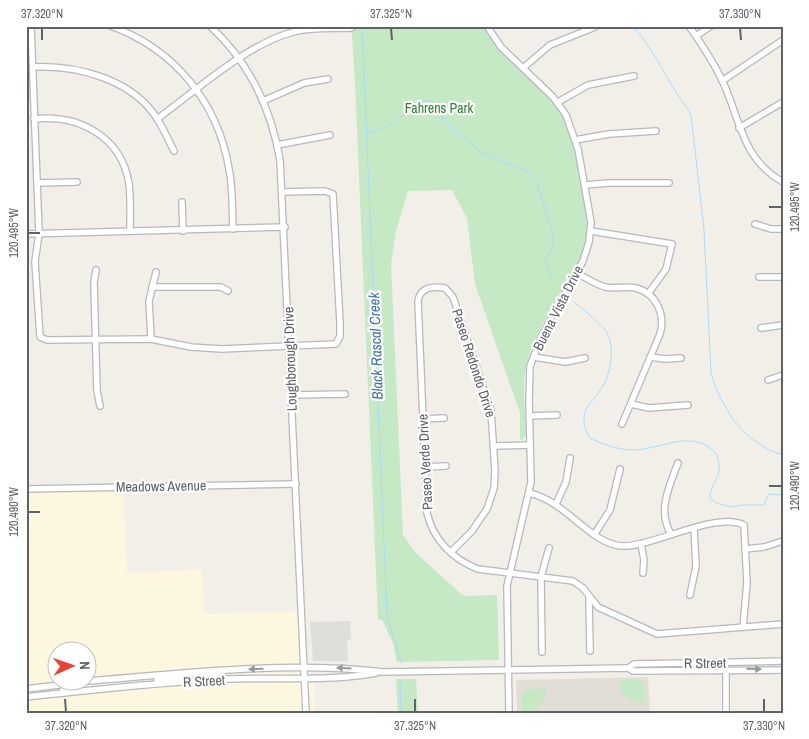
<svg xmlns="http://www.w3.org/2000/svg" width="809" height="739" viewBox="0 0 809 739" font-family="'Archivo Narrow',sans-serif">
<rect width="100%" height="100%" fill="#f1efe8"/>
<path fill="#fef7e0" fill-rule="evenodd" d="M123 489 127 573 202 569 205 614 297 611 314 687 315 713H26V493ZM58 652H88V682H58Z"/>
<path fill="#e0deda" d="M350 621 351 640H347L348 661H313L310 622Z"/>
<path fill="#e1ded6" d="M648 677 650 713H517L516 680Z"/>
<g fill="#c5e8c5">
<path d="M346 26H483C503 63 548 81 565 120 572 135 575 151 578 167 584 199 593 230 579 260 563 293 538 324 528 359 521 383 525 410 526 434L524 439 520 440V413L475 284 467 218 452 190 408 191 396 231 391 264 403 535 416 553 460 593 466 596 497 595 499 660 397 662 393 643 383 621 378 619 355 83 352 33Z"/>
<path d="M396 679H416L418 713H398Z"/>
<path d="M639 679 644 685 645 703 630 700 621 690 619 680Z"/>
<path d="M546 688C546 702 537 712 522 713V695L527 689Z"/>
</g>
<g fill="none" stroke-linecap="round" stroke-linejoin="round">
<g stroke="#aadaff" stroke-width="1">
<path d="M362 26 387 614 401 663"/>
<path d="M633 26C650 46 661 67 674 89 679 99 687 105 691 115L704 229 711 373C722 409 744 444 783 455"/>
<path d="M368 133C374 131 381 129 387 126 403 118 412 104 431 100L441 110 442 118 460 136 471 142 478 151 528 172 537 183 553 233V246L545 261 551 278 556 283"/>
<path d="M574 302C582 309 604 326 607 333 615 348 611 371 603 386 591 406 576 409 589 437 600 444 619 450 633 450 664 449 694 427 717 455 724 480 711 479 710 498L716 503 731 507 742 505H764L769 494 783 495"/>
<path d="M400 681 401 713"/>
</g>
<defs>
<g id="minor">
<path d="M31 26 39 233 35 262 40 337 47 340 151 339 191 347 222 349 336 344 340 336V323L333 194 325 191 283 192"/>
<path d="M111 26C174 49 218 102 229 169 233 188 232 209 233 229"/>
<path d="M210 26C249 62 271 108 280 160L306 713"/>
<path d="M487 26 501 47 553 97 566 115 578 149 591 222 589 242 583 261 542 335 530 366 529 400 531 482 507 586 509 713"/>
<path d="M689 26C703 46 717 67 726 89 741 126 745 161 783 182"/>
<path d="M696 36 711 26"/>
<path d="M33 67C77 65 133 79 158 120 164 130 169 141 174 151"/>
<path d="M523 68 550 45 595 27"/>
<path d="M722 81 783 40"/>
<path d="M263 101 304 83 328 79"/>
<path d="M558 102 588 85 634 76"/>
<path d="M34 119C79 114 122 137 129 184 131 199 130 216 130 231"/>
<path d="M157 119C197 90 247 44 293 32 312 27 332 29 351 28"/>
<path d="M739 128 783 102"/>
<path d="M575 140 609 134 656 131"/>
<path d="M277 145 330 135"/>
<path d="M37 183 77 182"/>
<path d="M586 185 608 183H669"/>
<path d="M182 202 183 231"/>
<path d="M755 224 771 229H783"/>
<path d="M591 231 672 244 666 269 648 294"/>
<path d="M26 234 285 227"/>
<path d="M96 270 94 283 97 391 100 406"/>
<path d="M577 273C586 278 595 284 605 287 615 289 625 286 636 288 656 293 666 315 660 334L622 424"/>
<path d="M759 277H783"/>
<path d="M152 287H221L228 291"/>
<path d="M761 328 783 325"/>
<path d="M151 339 149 301 156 272"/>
<path d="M534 357 565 362 585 358"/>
<path d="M650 357 665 359 681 358"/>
<path d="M768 380 783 375"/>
<path d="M292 395 345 394"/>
<path d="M631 404 649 408 688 405"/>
<path d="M529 416 557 415"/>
<path d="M423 419 444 418"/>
<path d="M495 446 530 445"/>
<path d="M425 467 446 466"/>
<path d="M26 489 296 484"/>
<path d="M529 493C567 501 591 546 624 546 655 546 716 511 744 525L747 583 743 627"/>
<path d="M556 504 566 482 570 458"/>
<path d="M671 534C657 511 669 487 678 463"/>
<path d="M594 535 610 510 620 469"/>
<path d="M641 544 644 560 643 573"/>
<path d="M746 549 764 547 783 541"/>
<path d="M451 552 472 531 487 509 494 488 495 471 491 411 453 297 445 288C433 286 420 287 418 301L427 513C433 539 452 559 478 569L573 581 583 588 598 607 657 634 783 624"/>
<path d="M690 595 696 566 694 528"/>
<path d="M589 598 590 651"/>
<path d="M542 652 541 577 549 548"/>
<path d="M628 668 634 664 783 661"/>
<path d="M726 669V713"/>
<path d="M157 680 186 677 194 673"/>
<path d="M196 680 200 677 222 675"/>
<path d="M88 681C185 673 285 661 383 672L628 668 633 671 783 670"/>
<path d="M26 689 83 682"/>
<path d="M63 690 79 686 83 682"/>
<path d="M26 697C93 690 160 682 228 679 276 677 328 682 376 673"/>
</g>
</defs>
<use href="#minor" stroke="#b5b8bc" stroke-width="8"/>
<use href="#minor" stroke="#fff" stroke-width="5.5"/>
</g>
<defs><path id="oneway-solid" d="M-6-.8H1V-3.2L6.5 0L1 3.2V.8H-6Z" transform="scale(1.25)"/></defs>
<g fill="#979a9d">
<use href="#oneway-solid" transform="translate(344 668) rotate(-177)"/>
<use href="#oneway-solid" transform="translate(256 669) rotate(178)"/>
<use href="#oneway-solid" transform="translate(754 669) rotate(1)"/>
</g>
<path fill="none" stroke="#5f6368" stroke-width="2" d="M42 28V40M391 28 392 40M740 28 741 40M769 207H782M28 233H40M769 486H782M28 512H40M65 699 66 712M415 699V712M764 699V712"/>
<g text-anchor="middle" stroke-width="4.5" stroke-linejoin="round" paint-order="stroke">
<g font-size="14" fill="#348238" stroke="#fff">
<text x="439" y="113">Fahrens Park</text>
</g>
<g font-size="14" fill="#5f6368" stroke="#fff">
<text transform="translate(558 308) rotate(-63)" y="5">Buena Vista Drive</text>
<text transform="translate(290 359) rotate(-92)" y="5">Loughborough Drive</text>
<text transform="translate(474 363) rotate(72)" y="5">Paseo Redondo Drive</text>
<text transform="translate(425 462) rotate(-93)" y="5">Paseo Verde Drive</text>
<text transform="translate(161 486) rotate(-1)" y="5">Meadows Avenue</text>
<text transform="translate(705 663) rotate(-1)" y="5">R Street</text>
<text transform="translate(204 681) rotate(-3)" y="5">R Street</text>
</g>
<g font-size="15" font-style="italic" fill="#4174aa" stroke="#fff">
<text transform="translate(376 346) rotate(-92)" y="5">Black Rascal Creek</text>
</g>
</g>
<rect width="809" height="739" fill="none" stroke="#ffffff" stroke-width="55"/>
<g transform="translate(72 666) rotate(88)"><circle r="24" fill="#ffffff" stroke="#bfc1c3"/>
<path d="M0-4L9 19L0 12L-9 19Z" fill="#ea4335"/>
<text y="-8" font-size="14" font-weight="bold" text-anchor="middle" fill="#5f6368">N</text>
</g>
<rect x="28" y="28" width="754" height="684" fill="none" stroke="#5f6368" stroke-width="2"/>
<g font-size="12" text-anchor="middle" fill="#5f6368">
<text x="42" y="18">37.320°N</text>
<text x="391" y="18">37.325°N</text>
<text x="740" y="18">37.330°N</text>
<text transform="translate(795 207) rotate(-90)" y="4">120.495°W</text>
<text transform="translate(14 233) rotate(-90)" y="4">120.495°W</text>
<text transform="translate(795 486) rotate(-90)" y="4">120.490°W</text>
<text transform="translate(14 512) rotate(-90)" y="4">120.490°W</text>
<text x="66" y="730">37.320°N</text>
<text x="415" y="730">37.325°N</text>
<text x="764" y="730">37.330°N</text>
</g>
</svg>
